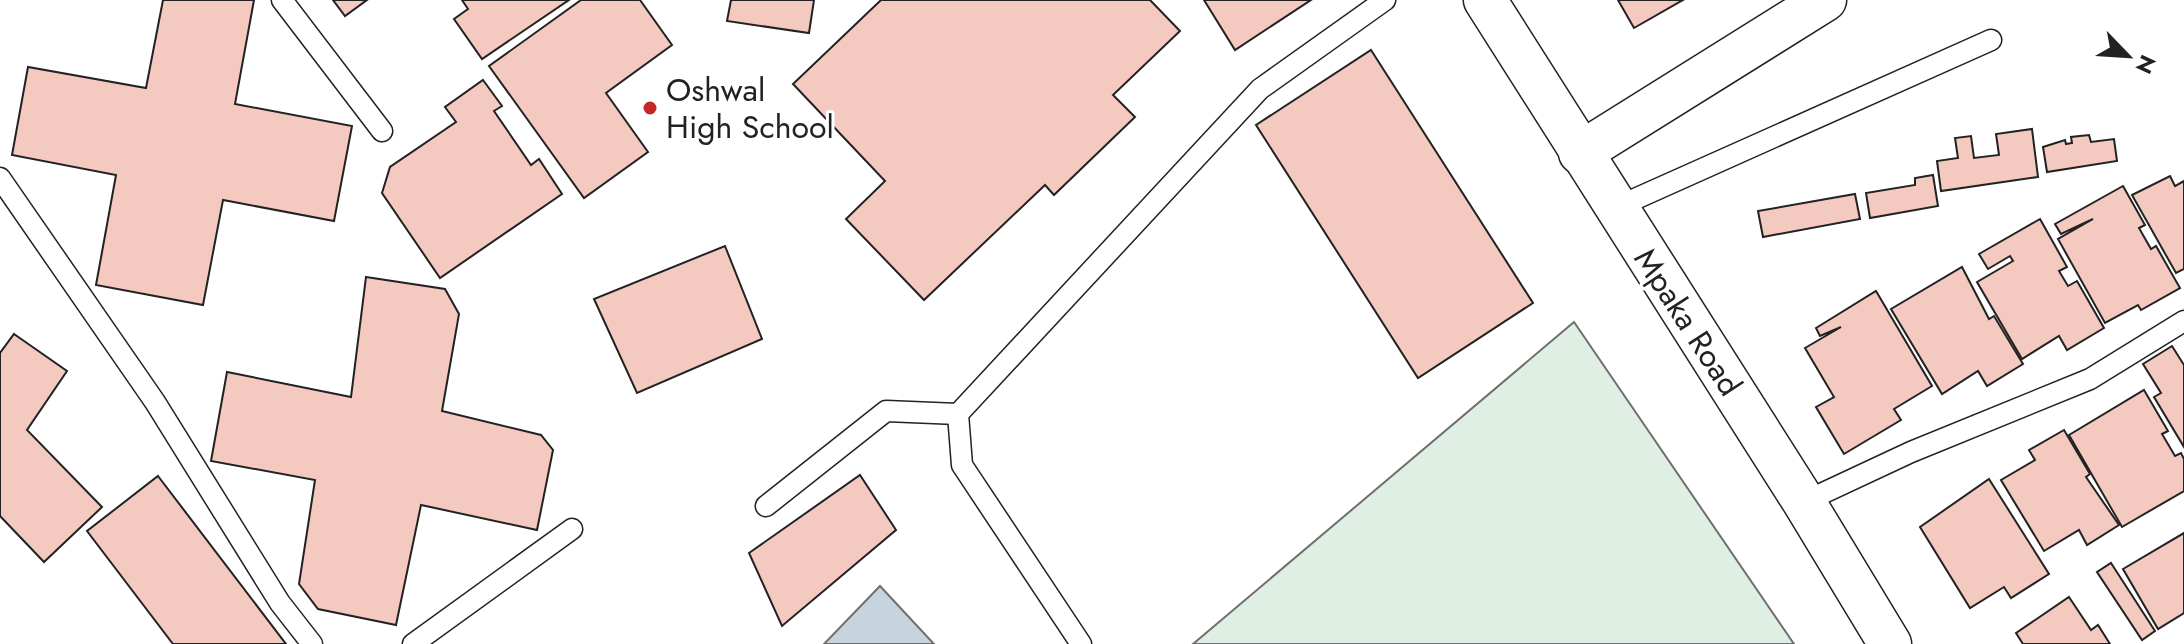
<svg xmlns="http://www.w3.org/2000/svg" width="2184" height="644" viewBox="0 0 2184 644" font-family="Jost,sans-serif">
<rect width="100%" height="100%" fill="#fff"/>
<path fill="#e0efe3" stroke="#6f6f6f" stroke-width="2" d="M1574 322 1794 644H1193Z"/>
<path fill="#c7d3dd" stroke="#6f6f6f" stroke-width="2" d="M880 586 934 644H824Z"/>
<g fill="#f3c9c0" stroke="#222" stroke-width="2">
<path d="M163 0H254L235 104 352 126 334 221 223 200 203 305 96 285 116 175 12 155 28 67 146 88Z"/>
<path d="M333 0H367L345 16Z"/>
<path d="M462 0H569L482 59 454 19 468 9Z"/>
<path d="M581 0H640L672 45 606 93 648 152 584 198 489 66Z"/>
<path d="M731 0H814L809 33 727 21Z"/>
<path d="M881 0H1150L1180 31 1113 95 1135 117 1054 195 1045 185 924 300 846 219 885 181 793 84Z"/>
<path d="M1204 0H1311L1235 50Z"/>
<path d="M1618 0H1683L1634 28Z"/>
<path d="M1371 50 1533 303 1418 378 1256 125Z"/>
<path d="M483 80 502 106 494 111 531 165 539 159 562 194 440 278 382 193 390 167 456 122 445 107Z"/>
<path d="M2032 129 2038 177 1941 191 1937 161 1958 158 1955 138 1971 136 1974 158 1999 155 1996 134Z"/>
<path d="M2089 135 2091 142 2114 139 2117 161 2047 172 2043 147 2065 140 2066 144 2072 143 2071 137Z"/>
<path d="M1933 175 1938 206 1870 218 1866 193 1915 185V178Z"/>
<path d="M2170 176 2175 186 2184 181V269L2176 273 2132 195Z"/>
<path d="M2123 186 2145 225 2139 228 2151 249 2156 246 2180 288 2141 310 2138 305 2105 323 2058 239 2093 219 2061 234 2055 224Z"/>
<path d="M1855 194 1860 219 1763 237 1758 211Z"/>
<path d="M2040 219 2067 267 2059 271 2068 286 2077 281 2104 328 2067 350 2059 336 2022 359 1977 282 2013 261 2010 256 1988 269 1979 254Z"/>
<path d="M725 246 762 339 637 393 594 299Z"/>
<path d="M1962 267 1989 319 1994 316 2023 364 1987 386 1978 371 1942 394 1891 309Z"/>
<path d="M366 277 445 289 459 314 442 411 541 435 553 450 537 530 421 505 396 625 318 609 299 584 315 480 211 461 227 372 351 397Z"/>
<path d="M1876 291 1932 386 1894 409 1901 420 1844 454 1816 407 1834 397 1805 348 1841 327 1820 336 1816 328Z"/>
<path d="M14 334 67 371 27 430 102 507 44 562 0 516V353Z"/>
<path d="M2172 346 2184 365V447L2154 397 2161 393 2143 364Z"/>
<path d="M2144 390 2168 431 2162 434 2175 456 2181 453 2184 459V491L2122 527 2069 435Z"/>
<path d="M2064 430 2090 474 2086 477 2119 525 2087 545 2079 530 2044 551 2001 480 2035 460 2029 450Z"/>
<path d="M860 475 896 530 782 626 749 553Z"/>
<path d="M158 476 286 644H173L87 531Z"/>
<path d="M1989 479 2049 574 2011 598 2004 587 1970 608 1920 527Z"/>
<path d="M2184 533V613L2158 629 2123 569Z"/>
<path d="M2111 563 2155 631 2142 640 2097 572Z"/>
<path d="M2069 597 2091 630 2098 625 2110 644H2023L2016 633Z"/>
</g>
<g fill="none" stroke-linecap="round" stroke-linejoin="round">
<defs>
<g id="lane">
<path d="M282 0 382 131"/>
<path d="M0 178 155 402 280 603 312 644"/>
<path d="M1615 208 1991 40"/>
<path d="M1804 502 1911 452 2090 379 2184 321"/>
<path d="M766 506 886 411 958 414"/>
<path d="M413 644 572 529"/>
<path d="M1081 644 962 465 958 414 1260 89 1385 0"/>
</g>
<g id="street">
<path d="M1485 0 1804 502 1890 644"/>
<path d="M1580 153 1825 0"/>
</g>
</defs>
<use href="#lane" stroke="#222" stroke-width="23"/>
<use href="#street" stroke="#222" stroke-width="45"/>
<use href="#lane" stroke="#fff" stroke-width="20"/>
<use href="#street" stroke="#fff" stroke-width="42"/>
</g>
<circle fill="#c62828" stroke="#fff" stroke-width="3" cx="650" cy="108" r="8"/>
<g text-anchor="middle" stroke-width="6" stroke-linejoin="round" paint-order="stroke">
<g font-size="32" fill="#222" stroke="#fff" text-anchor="start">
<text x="666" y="101">Oshwal<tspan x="666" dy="37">High School</tspan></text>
</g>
<g font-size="32" fill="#222" stroke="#fff">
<text transform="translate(1688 322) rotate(57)" y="11">Mpaka Road</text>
</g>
</g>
<g transform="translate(2128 56) rotate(115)" stroke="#ffffff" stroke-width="6" paint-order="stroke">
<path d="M0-6L14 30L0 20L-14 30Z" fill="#222222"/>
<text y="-12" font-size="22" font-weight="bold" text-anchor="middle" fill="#222222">N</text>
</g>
</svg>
